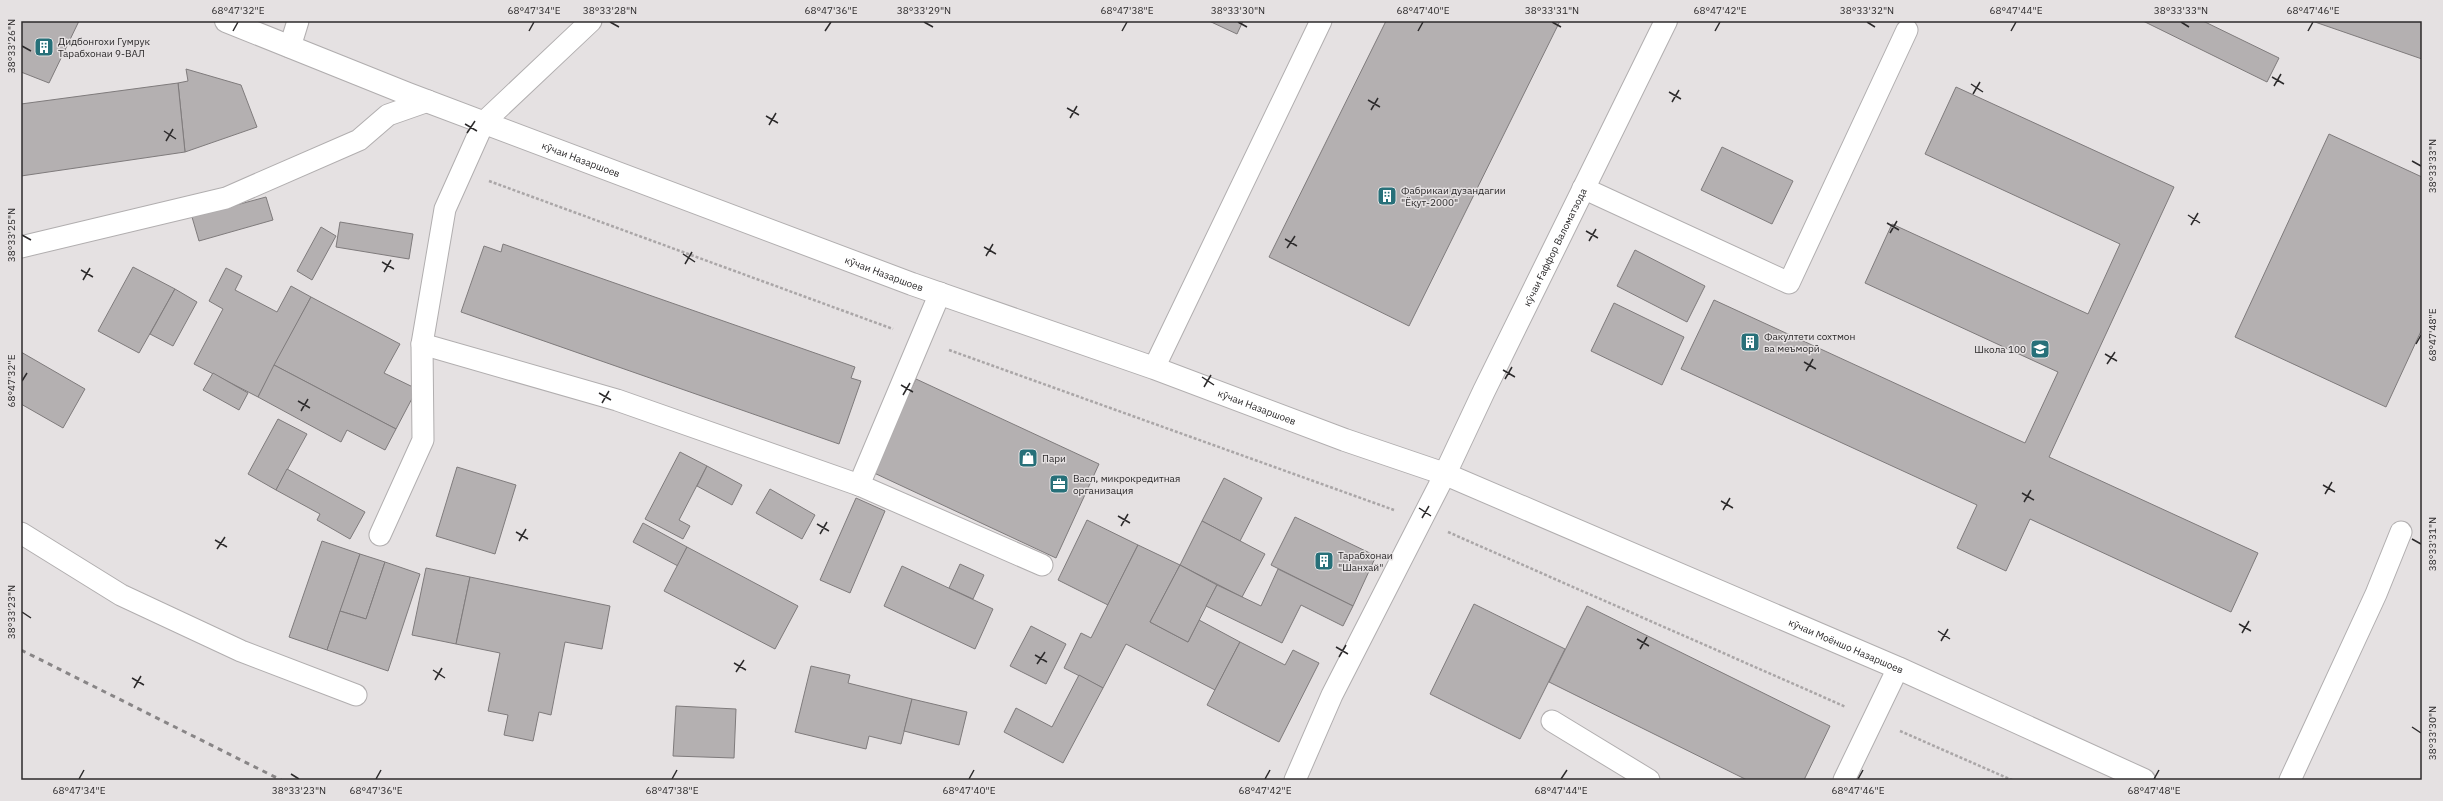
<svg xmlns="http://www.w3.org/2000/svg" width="2443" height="801" viewBox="0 0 2443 801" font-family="'IBM Plex Sans',sans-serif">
<rect width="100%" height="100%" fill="#e5e1e2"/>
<g fill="#b4b0b1" stroke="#7f7b7c">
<path d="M21 21H79L49 83 21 72Z"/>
<path d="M1209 21H1243L1237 34Z"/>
<path d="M1386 21H1560L1409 326 1269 257Z"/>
<path d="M2143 21H2203L2279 58 2267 82Z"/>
<path d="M2312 21H2422V59Z"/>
<path d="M186 69 241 85 257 127 185 152 178 83 188 81Z"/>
<path d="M178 83 185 152 21 176V104Z"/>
<path d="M1956 87 2174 187 2049 457 2258 553 2231 612 2030 519 2006 571 1957 548 1977 505 1681 369 1714 300 2025 443 2058 372 1865 283 1892 224 2088 314 2120 244 1925 154Z"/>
<path d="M2329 134 2422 177V329L2386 407 2235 337Z"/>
<path d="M1722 147 1793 181 1772 224 1701 190Z"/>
<path d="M266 197 273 220 199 241 192 217Z"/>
<path d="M340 222 413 234 409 259 336 247Z"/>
<path d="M321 227 336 236 312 280 297 271Z"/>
<path d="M503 244 855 367 851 378 861 381 839 444 461 312 484 246 501 252Z"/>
<path d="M1635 250 1705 286 1687 322 1617 286Z"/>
<path d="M133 267 175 289 139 353 98 331Z"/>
<path d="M226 268 242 276 235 290 277 312 291 286 311 297 258 397 194 364 223 309 209 301Z"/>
<path d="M175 289 197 302 173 346 150 334Z"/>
<path d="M311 297 400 344 384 373 417 389 396 429 274 365Z"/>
<path d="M1614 303 1684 337 1662 385 1591 351Z"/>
<path d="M21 352 85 389 63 428 21 404Z"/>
<path d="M274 365 396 429 385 450 347 430 341 442 258 397Z"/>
<path d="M213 373 248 393 239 410 203 390Z"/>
<path d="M916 379 1099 464 1056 558 872 472Z"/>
<path d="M278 419 307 434 276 490 248 474Z"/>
<path d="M680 452 707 466 679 520 690 526 683 539 645 519Z"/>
<path d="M707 466 742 485 732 505 697 486Z"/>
<path d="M457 467 516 485 495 554 436 536Z"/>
<path d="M287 469 365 512 350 539 317 520 320 514 276 490Z"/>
<path d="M1224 478 1262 498 1240 541 1202 521Z"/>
<path d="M770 489 815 515 802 539 756 513Z"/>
<path d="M856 498 885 511 850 593 820 580Z"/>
<path d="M1295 517 1376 556 1353 606 1271 565Z"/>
<path d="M1087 520 1138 545 1108 605 1058 580Z"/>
<path d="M1202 521 1265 554 1242 597 1180 565Z"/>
<path d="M643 523 687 547 678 566 633 542Z"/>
<path d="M322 541 360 554 327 650 289 637Z"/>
<path d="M1138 545 1180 565 1150 622 1188 642 1199 620 1240 642 1215 690 1126 644 1103 688 1064 668 1081 633 1091 638Z"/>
<path d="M687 547 798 606 775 649 664 591Z"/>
<path d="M360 554 385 562 366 619 340 611Z"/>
<path d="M385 562 420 574 388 671 327 650 340 611 366 619Z"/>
<path d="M960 564 984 575 973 599 949 588Z"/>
<path d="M1180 565 1217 585 1188 642 1150 622Z"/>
<path d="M902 566 993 609 975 649 884 606Z"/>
<path d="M426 568 470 577 456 644 412 635Z"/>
<path d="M1278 569 1353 606 1343 626 1301 605 1282 643 1206 606 1217 585 1261 606Z"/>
<path d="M470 577 610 606 602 649 565 642 551 715 539 712 533 741 504 735 508 715 488 711 500 653 456 644Z"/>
<path d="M1474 604 1565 649 1520 739 1430 694Z"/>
<path d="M1587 606 1830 726 1804 780H1747L1549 682Z"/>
<path d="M1031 626 1066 644 1046 684 1010 666Z"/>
<path d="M1240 642 1285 665 1293 650 1319 663 1279 742 1207 705Z"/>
<path d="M811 666 850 675 848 683 912 699 901 744 869 736 866 749 795 732Z"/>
<path d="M1079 675 1103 688 1063 763 1004 732 1016 708 1052 727Z"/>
<path d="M912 699 967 712 959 745 904 731Z"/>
<path d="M676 706 736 709 734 758 673 756Z"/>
</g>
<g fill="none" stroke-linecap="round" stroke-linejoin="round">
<defs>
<g id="service">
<path d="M290 47 298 21"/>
<path d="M1583 188 1789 283 1907 30"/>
<path d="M21 247 226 198 359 140 388 115 428 101"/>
<path d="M940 293 859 485 1042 565"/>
<path d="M422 344 617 400 859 485"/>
<path d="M1154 368 1321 21"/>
<path d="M21 533 121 595 241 651 356 695"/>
<path d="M380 535 423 440 422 344 445 209 484 122 591 21"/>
<path d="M1552 721 1649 780"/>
<path d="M1295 780 1332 695 1445 474"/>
<path d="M1844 780 1898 668"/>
<path d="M2290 780 2376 594 2401 532"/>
</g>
<g id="minor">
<path id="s1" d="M226 21 408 94 912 284 1154 368 1345 440 1445 474 1898 668 2144 780"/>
<path id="s2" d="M1445 474 1484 391 1666 21"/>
</g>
</defs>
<use href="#service" stroke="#b1aeaf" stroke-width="23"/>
<use href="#minor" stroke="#b1aeaf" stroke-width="24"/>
<g stroke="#aaa6a7" stroke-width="2.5" stroke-dasharray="3 2" stroke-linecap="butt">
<path d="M489 181 893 329"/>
<path d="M949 350 1394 510"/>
<path d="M1448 532 1846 707"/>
<path d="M1900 731 2012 780"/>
</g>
<use href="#service" stroke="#fff" stroke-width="21"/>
<use href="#minor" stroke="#fff" stroke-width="22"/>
<path stroke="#888586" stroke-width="3" stroke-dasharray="5 5" stroke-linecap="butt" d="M21 650 281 780"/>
</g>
<path fill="none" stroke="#2c2a2b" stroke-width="1.5" d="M610 22 619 27M924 22 933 27M1238 22 1247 27M1552 22 1561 27M1867 22 1875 27M2181 22 2189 27M233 31 238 22M529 31 534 22M825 31 831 22M1122 31 1127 22M1418 31 1423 22M1715 31 1720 22M2011 31 2016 22M2308 31 2313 22M22 46 31 51M2272 77 2284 84M1971 84 1983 92M2274 86 2281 74M1669 92 1681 99M1973 94 1980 82M1368 100 1380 107M1672 102 1679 90M1067 108 1079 115M1371 110 1378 98M766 116 778 123M1070 118 1077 106M465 124 477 131M769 125 776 113M164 131 176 139M467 133 475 121M166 141 173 129M2412 161 2421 166M2188 215 2200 223M1887 223 1899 230M2191 225 2198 213M1586 231 1598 238M1890 233 1897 221M22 235 31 240M1285 239 1297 246M1589 241 1596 229M984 247 996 254M1287 248 1295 236M683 254 695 262M986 256 993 244M382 262 394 269M685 264 692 252M81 270 93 277M384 272 391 260M83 280 90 268M2416 344 2421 335M2105 354 2117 361M1804 362 1816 369M2107 364 2115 352M1503 370 1515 377M1806 371 1813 359M1202 377 1214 385M1505 379 1512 367M22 381 27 373M901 385 913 392M1204 387 1211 375M599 393 611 400M903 395 910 383M298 401 310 408M602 403 609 391M301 411 308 399M2323 485 2335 492M2022 493 2034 500M2325 494 2332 482M1721 501 1733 508M2024 502 2031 490M1419 508 1431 516M1723 510 1730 498M1118 516 1130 523M1422 518 1429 506M817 524 829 531M1121 526 1128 514M516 532 528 539M820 534 827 522M2412 539 2421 544M215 540 227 547M519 541 526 529M217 549 225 537M22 612 31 618M2239 624 2251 631M1938 631 1950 639M2242 633 2249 621M1637 639 1649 646M1941 641 1948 629M1336 647 1348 654M1640 649 1647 637M1035 655 1047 662M1339 657 1346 645M734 663 746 670M1037 664 1045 652M433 670 445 678M736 672 744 660M132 678 144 685M435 680 442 668M134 688 141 676M2412 727 2421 733M291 774 299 779M79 779 84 770M376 779 381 770M672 779 677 770M969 779 974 770M1265 779 1270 770M1561 779 1567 770M1858 779 1863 770M2154 779 2159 770"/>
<defs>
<symbol id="building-square" viewBox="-11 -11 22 22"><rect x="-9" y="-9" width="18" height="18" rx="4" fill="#277079" stroke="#e5e1e2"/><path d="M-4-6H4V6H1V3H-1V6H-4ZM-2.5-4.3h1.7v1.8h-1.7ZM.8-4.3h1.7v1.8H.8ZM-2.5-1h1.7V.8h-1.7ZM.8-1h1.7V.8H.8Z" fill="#fff"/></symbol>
<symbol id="school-square" viewBox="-11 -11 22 22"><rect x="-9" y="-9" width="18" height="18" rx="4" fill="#277079" stroke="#e5e1e2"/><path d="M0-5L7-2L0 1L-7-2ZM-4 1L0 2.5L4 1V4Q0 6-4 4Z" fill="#fff"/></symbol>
<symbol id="shop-square" viewBox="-11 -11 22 22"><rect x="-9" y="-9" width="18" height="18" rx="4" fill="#277079" stroke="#e5e1e2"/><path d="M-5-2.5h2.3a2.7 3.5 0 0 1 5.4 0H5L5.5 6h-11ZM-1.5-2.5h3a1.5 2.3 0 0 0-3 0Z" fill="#fff"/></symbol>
<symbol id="office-square" viewBox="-11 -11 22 22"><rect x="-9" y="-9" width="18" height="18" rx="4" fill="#277079" stroke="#e5e1e2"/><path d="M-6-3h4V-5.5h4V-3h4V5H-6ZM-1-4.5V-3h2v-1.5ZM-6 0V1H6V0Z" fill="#fff"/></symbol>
</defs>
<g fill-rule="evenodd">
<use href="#building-square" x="33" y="36" width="22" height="22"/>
<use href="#building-square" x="1376" y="185" width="22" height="22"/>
<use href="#building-square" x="1739" y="331" width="22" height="22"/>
<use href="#school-square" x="2029" y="338" width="22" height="22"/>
<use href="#shop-square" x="1017" y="447" width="22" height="22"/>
<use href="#office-square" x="1048" y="473" width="22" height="22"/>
<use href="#building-square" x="1313" y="550" width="22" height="22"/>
</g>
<g text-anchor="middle" stroke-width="3" stroke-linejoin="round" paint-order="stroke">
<g font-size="10" fill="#2c2a2b" stroke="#e5e1e2" text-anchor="start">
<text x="58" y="45">Дидбонгохи Гумрук<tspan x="58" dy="12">Тарабхонаи 9-ВАЛ</tspan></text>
<text x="1401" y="194">Фабрикаи дузандагии<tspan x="1401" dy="12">"Ёқут-2000"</tspan></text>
<text x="1764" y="340">Факултети сохтмон<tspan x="1764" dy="12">ва меъморӣ</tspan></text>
<text x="2026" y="353" text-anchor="end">Школа 100</text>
<text x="1042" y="462">Пари</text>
<text x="1073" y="482">Васл, микрокредитная<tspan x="1073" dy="12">организация</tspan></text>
<text x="1338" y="559">Тарабхонаи<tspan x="1338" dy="12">"Шанхай"</tspan></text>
</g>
<g font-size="10" fill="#2c2a2b" stroke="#e5e1e2">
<text dy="4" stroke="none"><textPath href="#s1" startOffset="381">кӯчаи Назаршоев</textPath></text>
<text dy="4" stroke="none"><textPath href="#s2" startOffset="252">кӯчаи Ғаффор Валоматзода</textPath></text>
<text dy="4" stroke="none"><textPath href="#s1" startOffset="705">кӯчаи Назаршоев</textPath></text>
<text dy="4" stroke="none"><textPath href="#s1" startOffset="1101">кӯчаи Назаршоев</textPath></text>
<text dy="4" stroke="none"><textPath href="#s1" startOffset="1737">кӯчаи Моёншо Назаршоев</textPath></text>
</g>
</g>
<rect width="2443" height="801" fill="none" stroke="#e5e1e2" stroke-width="44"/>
<rect x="22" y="22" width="2399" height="757" fill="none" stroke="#2c2a2b" stroke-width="1.5"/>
<g font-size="10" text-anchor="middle" fill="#2c2a2b">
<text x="238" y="14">68°47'32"E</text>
<text x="534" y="14">68°47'34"E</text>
<text x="610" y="14">38°33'28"N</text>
<text x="831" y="14">68°47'36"E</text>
<text x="924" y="14">38°33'29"N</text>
<text x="1127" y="14">68°47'38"E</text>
<text x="1238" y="14">38°33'30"N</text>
<text x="1423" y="14">68°47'40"E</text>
<text x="1552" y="14">38°33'31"N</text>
<text x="1720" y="14">68°47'42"E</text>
<text x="1867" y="14">38°33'32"N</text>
<text x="2016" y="14">68°47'44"E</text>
<text x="2181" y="14">38°33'33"N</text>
<text x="2313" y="14">68°47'46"E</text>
<text transform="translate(11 46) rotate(-90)" y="4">38°33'26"N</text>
<text transform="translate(2432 166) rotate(-90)" y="4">38°33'33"N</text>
<text transform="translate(11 235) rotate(-90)" y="4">38°33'25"N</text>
<text transform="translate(2432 335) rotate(-90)" y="4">68°47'48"E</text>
<text transform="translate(11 381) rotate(-90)" y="4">68°47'32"E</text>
<text transform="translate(2432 544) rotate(-90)" y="4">38°33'31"N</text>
<text transform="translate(11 612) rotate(-90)" y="4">38°33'23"N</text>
<text transform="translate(2432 733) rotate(-90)" y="4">38°33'30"N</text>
<text x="79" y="794">68°47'34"E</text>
<text x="299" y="794">38°33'23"N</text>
<text x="376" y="794">68°47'36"E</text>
<text x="672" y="794">68°47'38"E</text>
<text x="969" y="794">68°47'40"E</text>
<text x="1265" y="794">68°47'42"E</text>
<text x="1561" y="794">68°47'44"E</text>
<text x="1858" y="794">68°47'46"E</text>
<text x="2154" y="794">68°47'48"E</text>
</g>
</svg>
